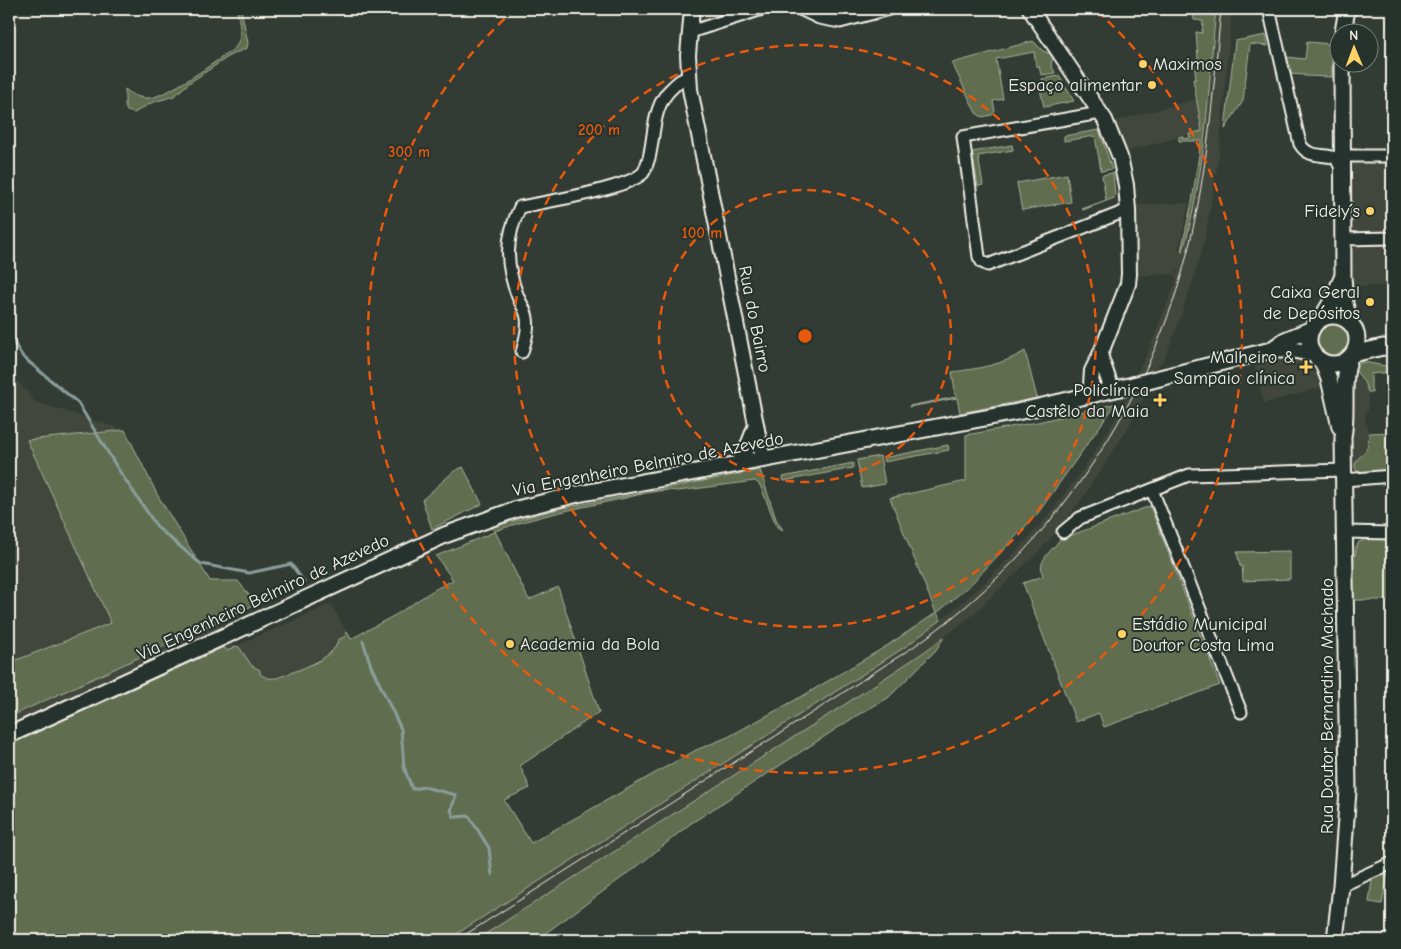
<svg xmlns="http://www.w3.org/2000/svg" width="1401" height="949" viewBox="0 0 1401 949" font-family="'Comic Neue',sans-serif">
<rect width="100%" height="100%" fill="#333c34"/>
<filter id="ink" filterUnits="userSpaceOnUse"><feTurbulence type="fractalNoise" baseFrequency=".02" numOctaves="2"/><feDisplacementMap in="SourceGraphic" scale="10" xChannelSelector="R" yChannelSelector="G"/><feConvolveMatrix kernelMatrix="1 2 1 2 8 2 1 2 1" color-interpolation-filters="sRGB"/></filter>
<g filter="url(#ink)">
<g fill="#43473c">
<path d="M1216 9H1232L1219 155 1205 238 1193 280 1174 335 1162 363 1159 364 1145 395 1126 431 1081 500 1059 529 1036 554 969 618 924 652 847 703 476 940H9V371L35 402 125 430 234 647 331 604 353 643 463 930 905 647 951 612 982 585 1011 557 1050 514 1088 462 1122 409 1125 401H1123L1125 396 1147 354 1175 284 1178 269H1176L1175 278 1173 274 1130 276 1129 205 1189 203 1178 252H1183L1195 201 1202 157Z"/>
<path d="M1197 99 1202 131 1120 153 1108 123Z"/>
<path d="M1344 157 1392 158V207H1388L1387 237 1344 238Z"/>
<path d="M1392 242V286H1353L1352 253 1355 247 1360 243Z"/>
<path d="M1312 355 1330 385 1264 403 1252 356Z"/>
<path d="M1352 373 1357 379 1360 377 1364 382 1368 392V412H1365V424H1367L1368 427V442L1365 451 1355 465H1353Z"/>
</g>
<g fill="#606e50" stroke="#aab09c">
<path d="M237 9H241L248 43 247 48 231 55 189 83 174 96 151 103 134 113 127 111 125 106V89C132 95 141 99 150 98 171 94 215 62 234 49 244 38 239 22 237 9Z"/>
<path d="M1191 9H1216C1208 89 1206 173 1183 251H1181L1192 202 1201 141H1179V137L1183 136V139L1190 138 1189 134 1202 131 1193 79H1196L1194 60 1198 59 1196 32 1202 33 1203 21 1194 20 1193 11 1186 12V10Z"/>
<path d="M1266 35 1268 46 1250 44 1243 101 1225 129 1235 41Z"/>
<path d="M1033 41 1043 51 1054 55 1051 64 1055 73 1041 75 1039 66H1036L1034 52 996 59 1003 99 993 101 995 111 992 115 982 117 976 113 952 63Z"/>
<path d="M1307 42 1332 44V77L1304 76V75L1290 74 1286 57 1305 59Z"/>
<path d="M1059 76 1074 101 1044 107 1040 89 1043 88 1042 79Z"/>
<path d="M1099 130 1112 169 1101 171 1095 136 1064 141V136Z"/>
<path d="M1012 145 1013 150 978 156 983 185 978 186 972 152Z"/>
<path d="M1113 173 1115 195 1114 198 1083 210 1082 209 1106 200 1102 175Z"/>
<path d="M1067 174 1071 202 1022 210 1017 183Z"/>
<circle cx="1334" cy="340" r="18"/>
<path d="M1025 351 1037 398 960 413 957 398 909 407V406L956 397 952 372C976 369 1003 365 1025 351Z"/>
<path d="M1363 362 1392 367V372L1371 374V389L1373 392H1368L1364 382 1355 370 1359 364Z"/>
<path d="M1114 404 1115 405 1038 513 972 583 937 613 941 620 905 647 871 669 447 940H9V745L224 647 227 651 236 646 239 647 252 666 260 670V674C266 678 270 679 277 678 294 671 335 660 338 640L346 636 345 633 347 632 351 639 397 614 432 591 453 580 436 556 494 532 492 527 558 509 760 470 776 519 783 530 777 527 760 485 755 481 678 491C660 488 639 495 621 499 578 508 536 516 495 531L529 600 558 587 599 712 520 766 530 788 504 800 531 843 696 750 728 737 806 694 885 647 936 613 890 498 966 481V435L1038 422Z"/>
<path d="M125 430 158 496 210 581H238L256 604 9 717V663L111 623 27 440Z"/>
<path d="M1392 432V472L1359 473C1348 465 1361 457 1366 450 1368 445 1369 439 1369 433Z"/>
<path d="M948 445 949 450 884 462 883 458Z"/>
<path d="M880 456 885 484 862 488 857 460Z"/>
<path d="M853 463V468L784 481 783 477Z"/>
<path d="M463 467 482 504 432 529 422 500 454 471Z"/>
<path d="M1150 506 1220 685 1104 727 1099 713 1076 722 1023 583 1043 576C1035 556 1059 549 1063 532L1072 535Z"/>
<path d="M1370 538H1392V665L1390 649 1391 600H1353V555H1355L1356 547 1359 542Z"/>
<path d="M1290 551V579L1243 581 1242 566H1240L1237 552Z"/>
<path d="M944 637 936 650 888 698 856 716 690 824 634 869 536 940H476L847 703 924 652Z"/>
<path d="M1389 867 1382 904 1369 902 1373 873Z"/>
</g>
<g fill="none" stroke-linecap="round" stroke-linejoin="round">
<g stroke="#8a9e9c" stroke-width="3">
<path d="M9 335 23 357 78 403 118 469 158 528 201 564 249 573 291 564 304 582"/>
<path d="M363 641 371 666 401 729 404 767 412 789 424 787 456 795 451 810 454 817 469 816 489 848 492 875"/>
</g>
<defs>
<g id="minor">
<path d="M800 9 819 18 840 22 889 9"/>
<path d="M1269 9 1300 144C1309 159 1322 153 1336 158L1342 170"/>
<path d="M690 32 762 9"/>
<path d="M1100 113 963 137 979 257 982 262 988 265 1128 210"/>
<path d="M1342 156H1392"/>
<path d="M1343 239 1392 238"/>
<path d="M522 352C525 341 529 330 527 318 526 310 521 304 518 297 505 264 505 238 520 207 545 202 627 189 643 173 646 169 647 163 649 158 655 134 652 105 673 87 678 82 681 79 689 77"/>
<path d="M1344 480 1392 476"/>
<path d="M1152 490 1241 712"/>
<path d="M1063 532 1080 518 1189 475 1344 470"/>
<path d="M1345 532 1392 533"/>
<path d="M1341 886 1392 863"/>
</g>
<g id="tertiary">
<path d="M692 9 688 55 690 89 763 460"/>
<path d="M1030 9 1105 120 1120 157 1126 185 1128 210 1129 274 1128 284 1100 355 1092 371 1091 385 1093 395"/>
<path d="M1100 355 1112 390"/>
<path d="M737 464 745 453 756 425"/>
</g>
<g id="secondary">
<path d="M1343 32 1347 9"/>
<path d="M1342 62 1343 276 1345 304 1350 322"/>
<circle cx="1333" cy="340" r="24"/>
<path d="M1321 319 1332 301 1342 278"/>
<path d="M1271 350 1285 340 1312 329"/>
<path d="M1353 354 1383 347 1392 348"/>
<path d="M1322 361 1329 379 1340 427"/>
<path d="M1152 380 1271 350H1294L1313 354"/>
<path d="M9 735 445 535 517 509 578 494 1017 412 1133 385"/>
<path d="M1335 940 1341 886 1348 791 1343 437C1348 411 1341 382 1350 357"/>
</g>
</defs>
<use href="#minor" stroke="#f4f1e8" stroke-width="15"/>
<use href="#tertiary" stroke="#f4f1e8" stroke-width="18"/>
<use href="#secondary" stroke="#f4f1e8" stroke-width="19"/>
<use href="#minor" stroke="#26332d" stroke-width="11"/>
<use href="#tertiary" stroke="#26332d" stroke-width="14"/>
<use href="#secondary" stroke="#26332d" stroke-width="15"/>
<path stroke="#f4f1e8" stroke-width="1" d="M457 940C553 879 648 818 744 756 787 729 831 701 873 673 891 661 910 650 927 637 1034 559 1118 447 1165 324 1204 223 1211 116 1221 9"/>
<defs>
<path id="secondary-bridge" d="M1133 385 1152 380"/>
</defs>
<use href="#secondary-bridge" stroke="#f4f1e8" stroke-width="19" stroke-linecap="butt"/>
<use href="#secondary-bridge" stroke="#26332d" stroke-width="15"/>
</g>
</g>
<g fill="none" stroke="#e8590c" stroke-width="2.5" stroke-dasharray="9 6">
<circle cx="805" cy="336" r="146"/>
<circle cx="805" cy="336" r="291"/>
<path d="M1097 11A437 437 0 1 1 513 11"/>
</g>
<g fill="#ffd166" stroke="#26332d" stroke-width="2">
<circle cx="1143" cy="64" r="5"/>
<circle cx="1152" cy="85" r="5"/>
<circle cx="1370" cy="211" r="5"/>
<circle cx="1370" cy="302" r="5"/>
<path d="M1303.5 359.5h5v5h5v5h-5v5h-5v-5h-5v-5h5z"/>
<path d="M1157.5 392.5h5v5h5v5h-5v5h-5v-5h-5v-5h5z"/>
<circle cx="1122" cy="634" r="5"/>
<circle cx="510" cy="644" r="5"/>
</g>
<g text-anchor="middle" stroke-width="4" stroke-linejoin="round" paint-order="stroke">
<g font-size="18" fill="#f4f1e8" stroke="#26332d" text-anchor="end">
<text x="1153" y="70" text-anchor="start">Maximos</text>
<text x="1142" y="91">Espaço alimentar</text>
<text x="1360" y="217">Fidely´s</text>
<text x="1360" y="298">Caixa Geral<tspan x="1360" dy="21">de Depósitos</tspan></text>
<text x="1295" y="363">Malheiro &amp;<tspan x="1295" dy="21">Sampaio clínica</tspan></text>
<text x="1149" y="396">Policlínica<tspan x="1149" dy="21">Castêlo da Maia</tspan></text>
<text x="1132" y="630" text-anchor="start">Estádio Municipal<tspan x="1132" dy="21">Doutor Costa Lima</tspan></text>
<text x="520" y="650" text-anchor="start">Academia da Bola</text>
</g>
<g font-size="18" fill="#f4f1e8" stroke="#26332d">
<text transform="translate(755 319) rotate(79)" y="6">Rua do Bairro</text>
<text transform="translate(648 464) rotate(-11)" y="6">Via Engenheiro Belmiro de Azevedo</text>
<text transform="translate(263 597) rotate(-25)" y="6">Via Engenheiro Belmiro de Azevedo</text>
<text transform="translate(1327 706) rotate(-90)" y="6">Rua Doutor Bernardino Machado</text>
</g>
</g>
<circle cx="805" cy="336" r="8" fill="#e8590c" stroke="#26332d" stroke-width="2.5"/>
<g font-size="15" text-anchor="middle" font-weight="bold" fill="#e8590c" stroke="#26332d" stroke-width="4" stroke-linejoin="round" paint-order="stroke">
<text x="599" y="135">200 m</text>
<text x="409" y="157">300 m</text>
<text x="702" y="238">100 m</text>
</g>
<rect width="1401" height="949" fill="none" stroke="#26332d" stroke-width="30"/>
<rect x="15" y="15" width="1371" height="919" fill="none" stroke="#f4f1e8" stroke-width="2" filter="url(#ink)"/>
<g transform="translate(1354 48) rotate(359)"><circle r="24" fill="#26332d" stroke="#787f78"/>
<path d="M0-4L9 19L0 12L-9 19Z" fill="#ffd166"/>
<text y="-8" font-size="14" font-weight="bold" text-anchor="middle" fill="#f4f1e8">N</text>
</g>
</svg>
